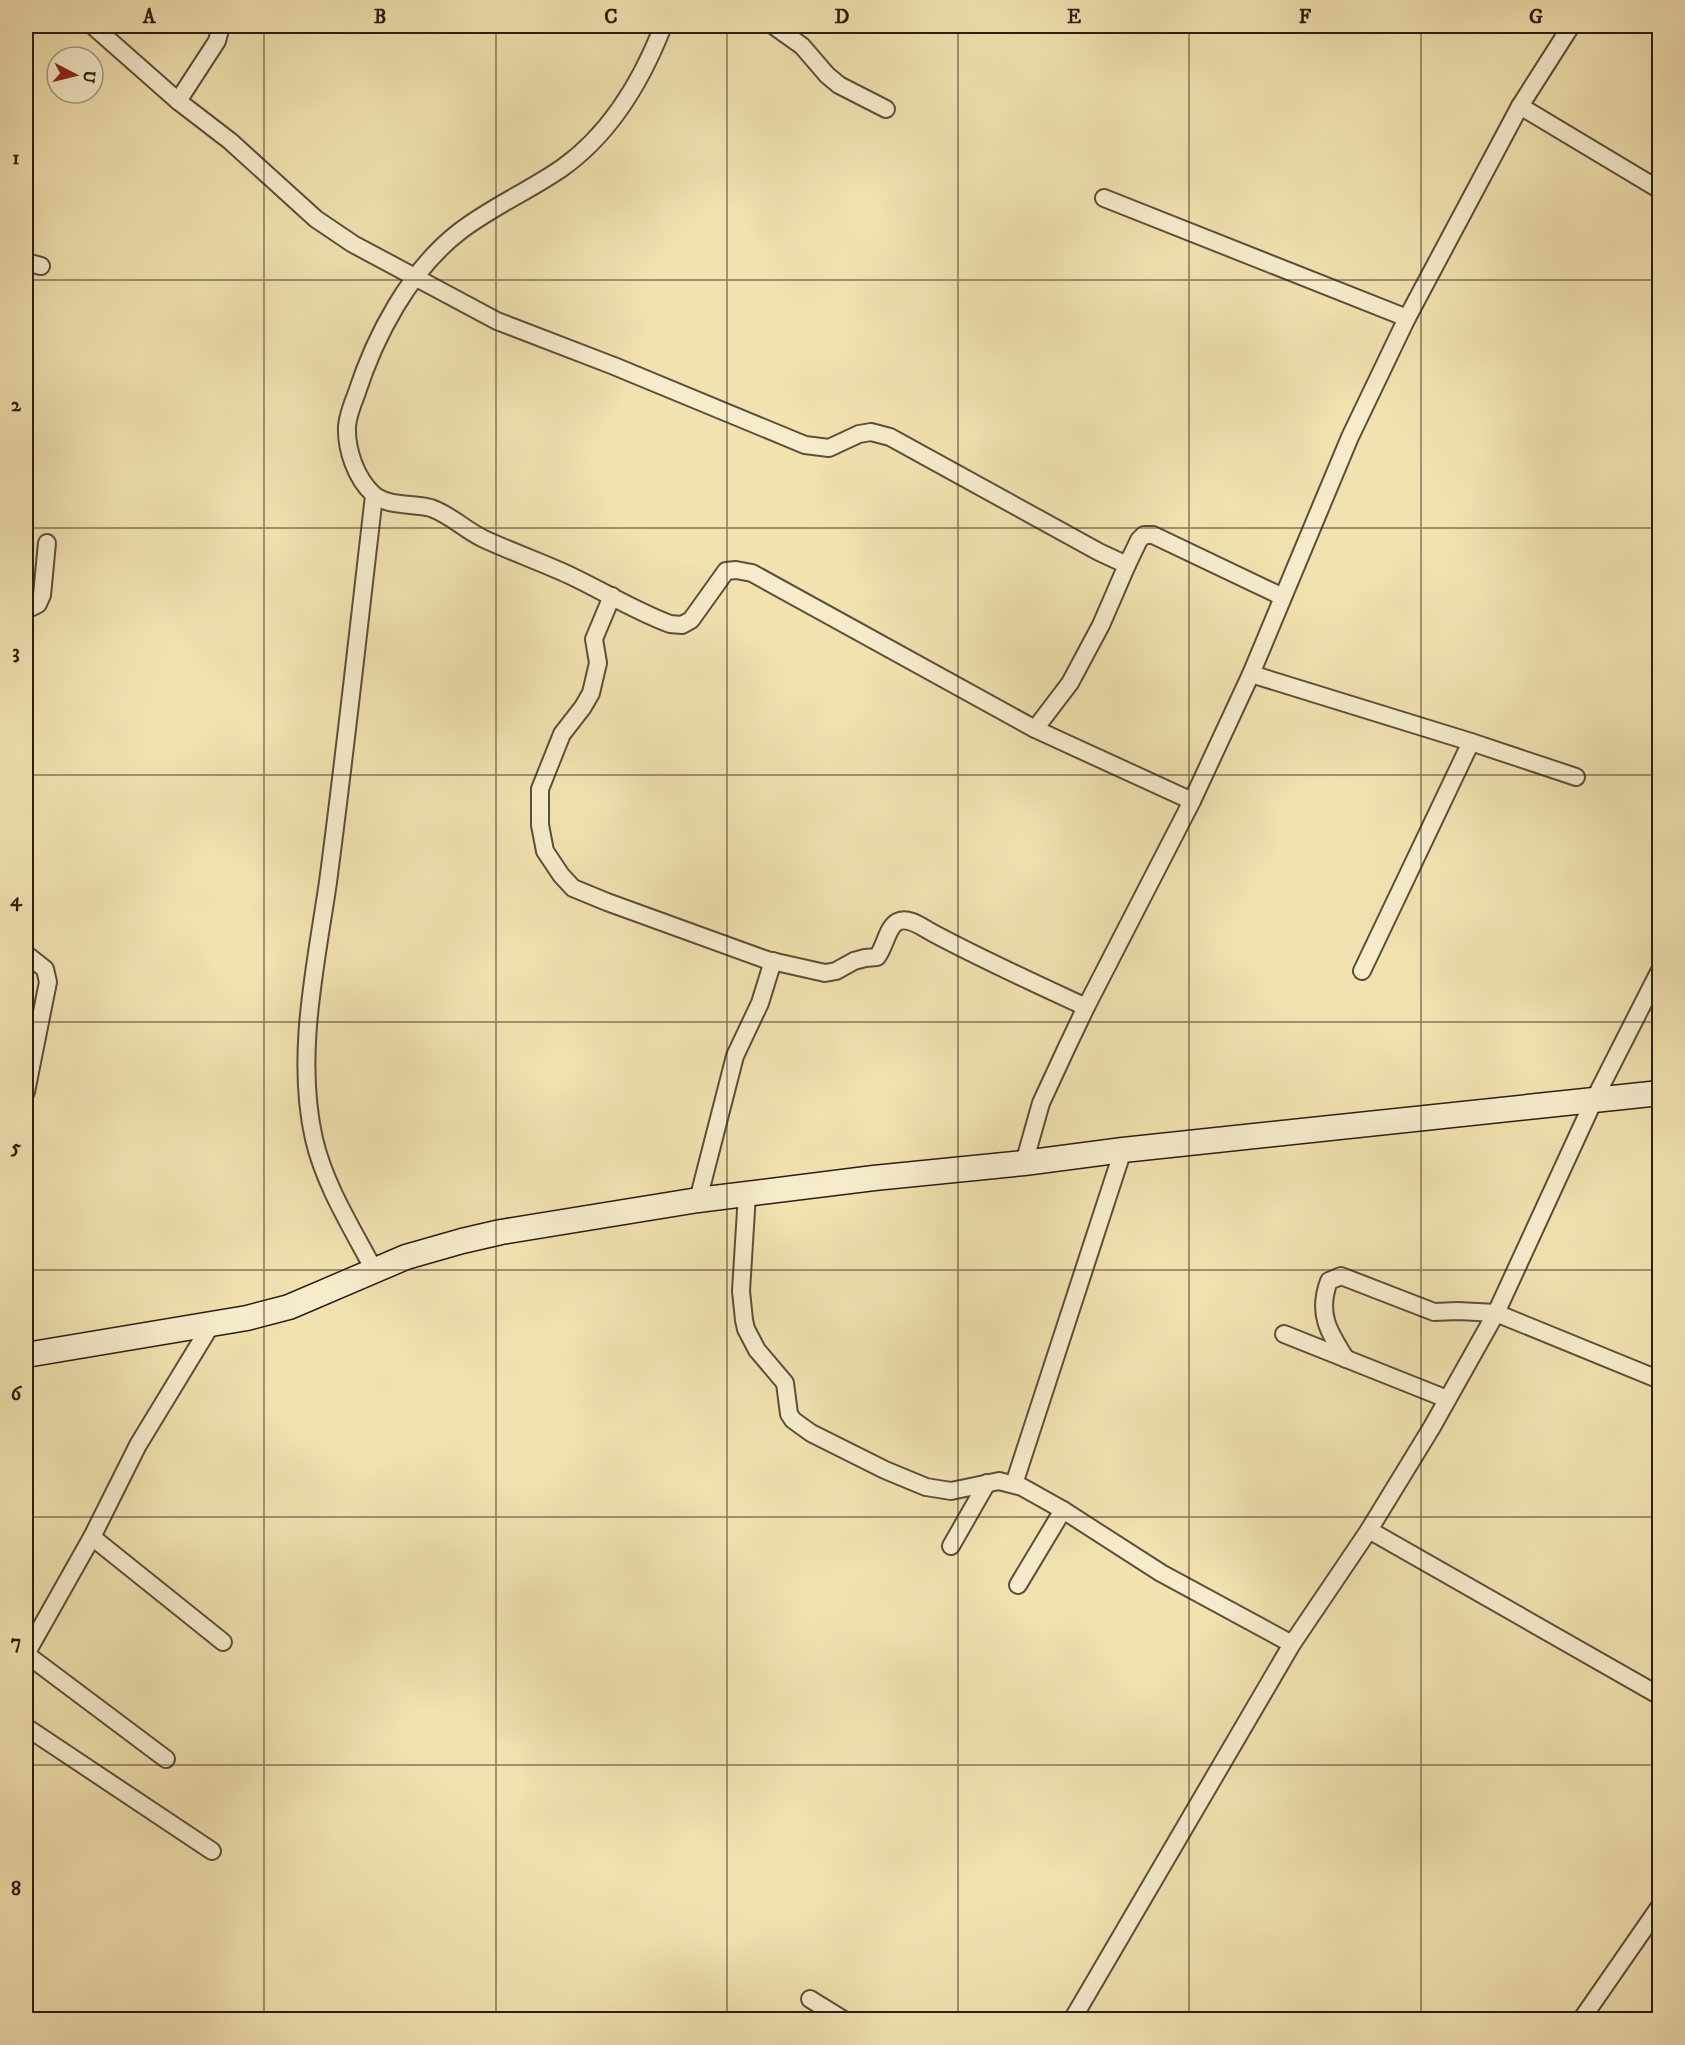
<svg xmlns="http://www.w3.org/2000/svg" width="1685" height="2045" viewBox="0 0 1685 2045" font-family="'IM FELL DW Pica',serif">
<rect width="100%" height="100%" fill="#f1e2b0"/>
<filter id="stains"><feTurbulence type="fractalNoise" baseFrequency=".00333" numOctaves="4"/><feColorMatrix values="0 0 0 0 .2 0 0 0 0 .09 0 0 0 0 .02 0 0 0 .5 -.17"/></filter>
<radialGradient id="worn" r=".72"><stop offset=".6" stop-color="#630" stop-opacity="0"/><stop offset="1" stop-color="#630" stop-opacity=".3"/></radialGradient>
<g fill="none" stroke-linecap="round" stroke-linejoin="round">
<defs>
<g id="minor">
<path d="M93 26 178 101 230 141 316 219 353 244 497 321 614 366 805 445 829 448 859 434 871 432 890 437 1099 552 1127 565 1101 625 1070 683 1035 729"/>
<path d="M663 26C642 80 610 134 562 168 529 191 491 207 459 232 409 271 375 336 356 395 352 405 348 416 347 426 346 450 356 478 373 494 387 507 414 503 431 508 451 515 465 530 484 539 512 552 541 562 569 575 603 591 635 611 670 624L682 625 691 620 726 571 736 570 752 573 1035 729 1192 801 1251 674 1350 437 1407 318 1520 106 1571 26"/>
<path d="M774 26 802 46 827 75 839 85 886 109"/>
<path d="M178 101 217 41 221 26"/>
<path d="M1520 106 1660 190"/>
<path d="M1104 198 1407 318"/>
<path d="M26 262 41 266"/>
<path d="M1127 565 1139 540 1144 535H1153L1283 597"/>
<path d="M612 596 594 639 598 663 591 693 583 707 562 734 540 789V825L545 851 561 875 573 888 607 902 767 960 825 973 836 971 854 961 865 958 877 957C885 947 887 928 897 922 908 916 922 927 931 932 981 959 1034 983 1086 1007"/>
<path d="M26 610 38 604 42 595 47 543"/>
<path d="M1251 674 1471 742 1576 777"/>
<path d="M26 954 45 969 48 982 26 1092"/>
<path d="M1362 971 1471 742"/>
<path d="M1024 1163 1041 1103 1066 1049 1086 1007 1192 801"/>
<path d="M747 1194 741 1291 744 1320 746 1329 757 1350 785 1383 789 1414 793 1420 811 1433 885 1470 926 1487 951 1491 999 1481 1022 1487 1063 1510 1161 1573 1292 1644"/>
<path d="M698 1200 735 1056 760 1003 773 961"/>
<path d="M374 1270C352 1228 325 1186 314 1139 295 1055 316 965 328 882 345 754 359 624 374 496"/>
<path d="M1284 1334 1447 1399"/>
<path d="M1346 1359C1328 1331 1317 1313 1329 1281L1341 1276 1434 1312 1458 1311 1496 1313 1660 1380"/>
<path d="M1014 1484 1123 1150"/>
<path d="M1369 1530 1660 1696"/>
<path d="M92 1537 223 1642"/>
<path d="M951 1546 987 1483"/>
<path d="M1018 1585 1063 1510"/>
<path d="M26 1727 212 1851"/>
<path d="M166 1759 26 1654 92 1537 138 1445 211 1325"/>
<path d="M810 1999 844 2020"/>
<path d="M1072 2020 1292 1644 1369 1530 1432 1427 1496 1313 1595 1098 1660 970"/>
<path d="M1581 2020 1660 1906"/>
</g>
<path id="secondary" d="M26 1355 247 1318 289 1307 406 1257 462 1241 501 1232 698 1200 874 1178 1024 1163 1123 1150 1660 1093"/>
</defs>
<use href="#minor" stroke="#5d4e3a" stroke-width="20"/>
<use href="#secondary" stroke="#2c1d12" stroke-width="27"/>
<use href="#minor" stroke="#f6eccc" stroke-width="16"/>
<use href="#secondary" stroke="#f6eccc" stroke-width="24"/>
</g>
<path fill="none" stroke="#2c1d12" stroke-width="1.5" stroke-opacity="0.55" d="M264 26V2020M496 26V2020M727 26V2020M958 26V2020M1189 26V2020M1421 26V2020M26 280H1660M26 528H1660M26 775H1660M26 1022H1660M26 1270H1660M26 1517H1660M26 1765H1660"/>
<rect width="1685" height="2045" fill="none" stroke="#f1e2b0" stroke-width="66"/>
<g transform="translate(75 75) rotate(97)"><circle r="28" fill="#f6eccc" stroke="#a59982" stroke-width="1.5"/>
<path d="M0-4.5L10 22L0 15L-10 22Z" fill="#8f2418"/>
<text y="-9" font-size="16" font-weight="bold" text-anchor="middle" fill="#2c1d12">U</text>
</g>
<rect x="33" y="33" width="1619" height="1979" fill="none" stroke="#2c1d12" stroke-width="2"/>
<g font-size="20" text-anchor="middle" font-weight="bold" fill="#2c1d12">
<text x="149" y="23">A</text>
<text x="380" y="23">B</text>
<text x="611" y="23">C</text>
<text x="842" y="23">D</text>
<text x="1074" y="23">E</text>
<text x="1305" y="23">F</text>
<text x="1536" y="23">G</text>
<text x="16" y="164">1</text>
<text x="16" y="411">2</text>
<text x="16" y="658">3</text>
<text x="16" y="906">4</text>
<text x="16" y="1153">5</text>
<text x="16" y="1400">6</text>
<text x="16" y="1648">7</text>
<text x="16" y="1895">8</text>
</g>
<rect width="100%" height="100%" filter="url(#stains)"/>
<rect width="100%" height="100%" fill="url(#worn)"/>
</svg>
